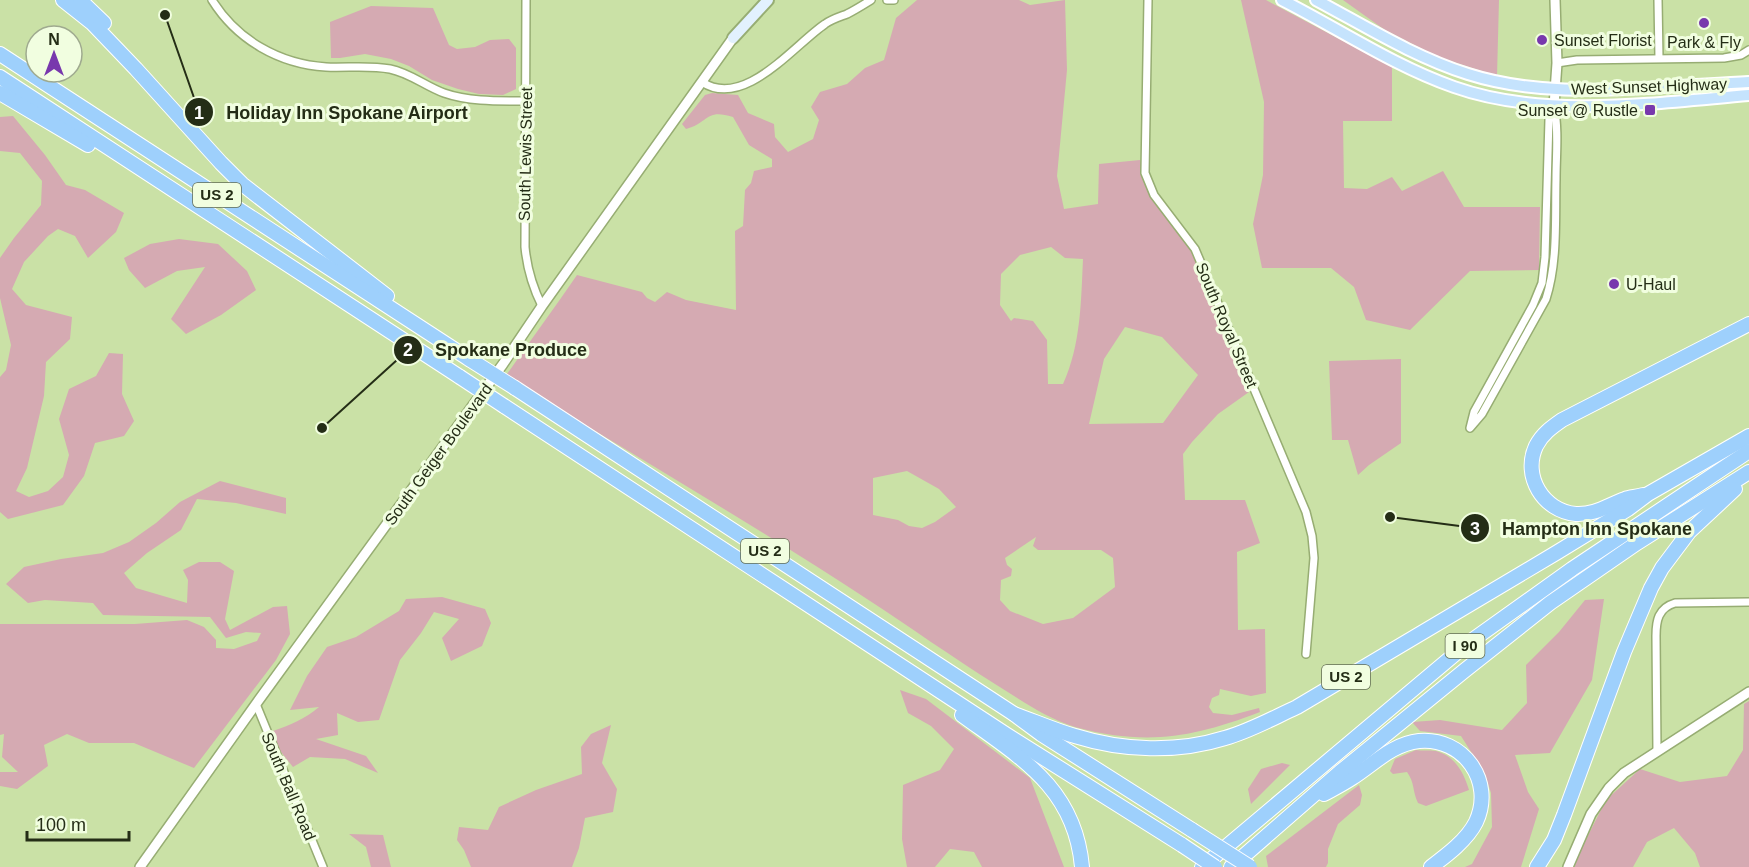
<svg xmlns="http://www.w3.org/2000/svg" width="1749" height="867" viewBox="0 0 1749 867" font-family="Helvetica,sans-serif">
<rect width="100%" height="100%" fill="#cae1a6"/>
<g fill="#d5aab2" fill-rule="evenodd">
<path d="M917 0H1019L1030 5 1065 0 1067 70 1057 176 1064 209 1098 204 1099 164 1140 160 1144 182 1155 203 1190 247 1249 392 1218 414 1192 442 1183 454 1185 500H1245L1260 543 1237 552 1238 630 1265 629 1266 693 1251 696 1220 689 1219 695 1212 698 1209 707 1213 713 1232 715 1259 708 1260 712C1192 738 1146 746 1075 727 1046 718 1021 700 995 684 952 657 910 627 867 599 749 522 626 450 505 377 529 342 554 309 577 275L642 292 647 298 655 302 667 292 686 300 736 310 735 231 743 226 745 190 751 183 754 171 772 167V159L749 145 733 117C705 108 709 123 686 129L682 124 705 95 712 93 738 95 748 113 774 124 775 137 788 152 813 139 819 120 811 107 820 92 847 84 865 68 884 60 896 18ZM1051 247 1065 258 1083 259C1081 301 1081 345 1063 384H1048L1047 340 1033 321 1014 318 1011 321 1000 305 1001 274 1020 255ZM1125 327 1162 337 1198 375 1163 423 1089 424 1104 359ZM907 471 939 489 956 507 935 522 922 528 909 526 898 520 873 515V478ZM1036 537 1033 546 1038 550H1101L1113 558 1115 587 1073 618 1043 624 1010 611 1000 600 1001 580 1011 576 1012 569 1007 565 1005 558Z"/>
<path d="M1241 0H1266L1392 67V121H1343L1344 188 1367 189 1392 177 1402 191 1443 171 1464 207H1540L1539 270 1470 271 1410 330 1366 320 1354 287 1331 268H1262L1253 224 1263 175 1264 102Z"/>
<path d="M1343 0H1499L1497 76 1438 57 1385 30Z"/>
<path d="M371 6 433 8 449 45 457 49 475 47 490 40 509 39 516 48V89L503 95 479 94 458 89 432 80 409 66 391 59 365 54 340 58H331L330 22Z"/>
<path d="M13 116 45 155 66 185 85 190 124 213 116 232 88 258 75 236 58 229 48 236 24 262 12 289 26 305 72 317 70 339 46 362 44 396 27 468 16 491 29 497 48 491 63 477 69 455 59 419 69 389 96 376 109 353 123 354 122 394 134 421 124 436 95 443 84 476 63 505 8 519 0 512V377L6 370 11 345 0 298V258L14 238 41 205 42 181 20 153 0 151V117Z"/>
<path d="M179 239 218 244 247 271 256 290 221 315 186 334 171 319 205 267 177 271 145 288 129 270 124 258 150 244Z"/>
<path d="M1401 359V443L1369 465 1358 475 1348 440H1332L1329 361Z"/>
<path d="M220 481 286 498V514L236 503 197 499 181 530 147 553 124 573 136 588 187 603 188 580 183 570 199 562H220L234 571 225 619 230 630 273 607 287 606 290 634 276 660 194 768 134 743H89L67 734 44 745 48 766 17 789 0 786V772H18L2 757 4 734 0 735V624H135L187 620 204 627 216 640V648L234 649 257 641 261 633 246 632 226 638 210 617 103 615 93 603 45 600 28 603 6 584 24 567 61 559 103 553 129 542 156 523 180 502Z"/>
<path d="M442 597 485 609 491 623 482 646 451 661 442 638 459 619 434 612 421 633 400 660 379 720 358 722 337 713 338 735 316 739 366 756 378 773 345 759 310 757 293 767 277 747 273 731C290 725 305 719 319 707L290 710 307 676 327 647 356 637 399 611 406 599Z"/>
<path d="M1604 599 1592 680 1550 753 1515 755 1528 792 1539 809 1521 867H1465L1472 864 1492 827 1491 793 1485 774 1461 736 1420 731 1412 722 1440 720 1502 730 1527 703 1526 665 1559 632 1585 600Z"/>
<path d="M900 690 926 699 1030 778 1064 867H982L974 852 950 849 935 867H907L902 839 903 785 940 770 954 749 931 726 908 713Z"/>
<path d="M1749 701V867H1700L1695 853 1674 828 1647 842 1633 867H1572L1606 800 1640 769 1680 782 1727 776 1743 750 1744 704Z"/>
<path d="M611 725 602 763 617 789 613 812 585 818 579 848 572 867H471L464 850 457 840 459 827 488 830 499 807 536 790 582 774 581 747 591 734Z"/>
<path d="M1416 750C1422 751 1430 750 1436 751 1455 756 1464 773 1469 790L1426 806 1418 803C1412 790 1415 783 1407 772L1393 774 1390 771 1395 759Z"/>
<path d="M1282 763 1290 765 1251 804 1248 789 1261 769Z"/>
<path d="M1359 785 1362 795 1360 805 1338 824 1328 849V863L1326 867H1268L1266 856Z"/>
<path d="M349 834 383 835 391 867H371L366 847Z"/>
</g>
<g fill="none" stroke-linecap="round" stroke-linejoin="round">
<defs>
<g id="minor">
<path d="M212 0C237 40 279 64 326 67 347 68 369 65 390 69 410 73 425 86 444 93 470 102 498 101 526 101"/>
<path d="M526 0 525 247C527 268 532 286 542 306"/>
<path d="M887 0H894"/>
<path d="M1148 0 1145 173 1154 195 1195 249 1306 512 1312 536 1314 558 1306 654"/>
<path d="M1658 0 1659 58"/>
<path d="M1557 63 1577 60 1724 58 1741 55 1749 50"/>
<path d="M702 82C744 110 794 45 825 24 832 19 839 17 847 14 855 10 863 5 871 0"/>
<path d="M1554 106C1559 130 1556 155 1556 179 1555 219 1558 261 1546 299L1482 414 1470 428 1474 412 1533 305 1542 283 1545 257 1549 119Z"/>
<path d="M256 704 323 867"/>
<path d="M1657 752 1656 636C1656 621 1658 608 1675 603L1749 602"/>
</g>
<g id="tertiary">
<path d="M1554 106 1557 63 1555 0"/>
<path d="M140 867 256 704 503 364 542 306 733 38"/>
<path d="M1568 867 1591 814 1609 788 1624 773 1749 692"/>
</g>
<path id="secondary" d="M733 38 768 0"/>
<g id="primary">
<path d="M1282 0C1339 29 1394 66 1454 87 1544 119 1655 103 1749 95"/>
<path d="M1316 0C1365 26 1414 57 1468 74 1531 94 1597 91 1662 87 1691 85 1720 84 1749 82"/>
</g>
<g id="motorway">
<path d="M63 0 92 23 136 69 221 163 242 184 387 296"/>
<path d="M80 0 104 23"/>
<path d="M0 54 469 359"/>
<path d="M0 77 460 377"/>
<path d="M0 93 88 145"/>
<path d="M515 388 1014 714 1041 734 1192 830"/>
<path d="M504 406 1007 735 1182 845"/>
<path d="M1643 495C1637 497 1630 497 1625 499 1608 505 1595 515 1576 514 1543 511 1522 476 1536 446 1542 434 1552 427 1562 420L1749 324"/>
<path d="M1014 714C1034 721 1054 730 1075 736 1123 751 1177 753 1225 738 1250 731 1273 718 1297 707L1556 553 1628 509 1648 494 1749 436"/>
<path d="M962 715C1021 758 1075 788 1082 867"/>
<path d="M1324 794C1333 789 1343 784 1352 778 1374 764 1392 744 1419 741 1463 737 1495 781 1476 822 1467 840 1447 855 1431 867"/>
<path d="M1202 867 1467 644 1572 569 1749 451"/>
<path d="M1231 867 1340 772 1464 671 1550 603 1637 543 1749 472"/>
<path d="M1537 867 1554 840 1564 815 1624 652 1651 588 1662 568 1689 532 1735 489"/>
</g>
</defs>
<use href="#minor" stroke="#97ad73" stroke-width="10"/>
<use href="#tertiary" stroke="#97ad73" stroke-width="12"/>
<use href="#secondary" stroke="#97ad73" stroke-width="14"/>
<use href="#primary" stroke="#fff" stroke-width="14"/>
<use href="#motorway" stroke="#fff" stroke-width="16"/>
<use href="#minor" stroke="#fff" stroke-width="7"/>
<use href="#tertiary" stroke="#fff" stroke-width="9"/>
<use href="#secondary" stroke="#e2f1fe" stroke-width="10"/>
<use href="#primary" stroke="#c5e3fd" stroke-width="10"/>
<use href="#motorway" stroke="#9ed0fc" stroke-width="14"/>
<defs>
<g id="motorway-bridge">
<path d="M469 359 515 388"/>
<path d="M460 377 504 406"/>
<path d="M1192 830 1250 867"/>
<path d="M1182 845 1215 867"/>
</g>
</defs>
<use href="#motorway-bridge" stroke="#fff" stroke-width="16" stroke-linecap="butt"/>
<use href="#motorway-bridge" stroke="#9ed0fc" stroke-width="14"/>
</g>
<g fill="#7838ad" stroke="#f1fee0" stroke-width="2">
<circle cx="1704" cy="23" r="6"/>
<circle cx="1542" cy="40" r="6"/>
<rect x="1644" y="104" width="12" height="12" rx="3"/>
<circle cx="1614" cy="284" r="6"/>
</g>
<g text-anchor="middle" stroke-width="6" stroke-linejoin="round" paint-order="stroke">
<g fill="#f1fee0" stroke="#626c53" stroke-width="1.5">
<rect x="193" y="183" width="48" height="24" rx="4.5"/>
<rect x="741" y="539" width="48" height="24" rx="4.5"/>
<rect x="1445.5" y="634" width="39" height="24" rx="4.5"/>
<rect x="1322" y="665" width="48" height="24" rx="4.5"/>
</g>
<g font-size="15" font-weight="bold" fill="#242d16">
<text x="217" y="200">US 2</text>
<text x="765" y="556">US 2</text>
<text x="1465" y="651">I 90</text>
<text x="1346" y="682">US 2</text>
</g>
<g font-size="16" fill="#242d16" stroke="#f1fee0" text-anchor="start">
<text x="1554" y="46">Sunset Florist</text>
<text x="1704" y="48" text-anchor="middle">Park &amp; Fly</text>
<text x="1638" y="116" text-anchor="end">Sunset @ Rustle</text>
<text x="1626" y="290">U-Haul</text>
</g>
<g font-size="16" fill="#242d16" stroke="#f1fee0">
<text transform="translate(1649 86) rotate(-2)" y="6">West Sunset Highway</text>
<text transform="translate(525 154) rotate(-89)" y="6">South Lewis Street</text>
<text transform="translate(1227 325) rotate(67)" y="6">South Royal Street</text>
<text transform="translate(438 454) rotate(-54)" y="6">South Geiger Boulevard</text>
<text transform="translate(289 786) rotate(67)" y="6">South Ball Road</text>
</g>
</g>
<path fill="none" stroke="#242d16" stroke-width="2" d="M165 15L199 112M322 428L408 350M1390 517L1475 528"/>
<g fill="#242d16" stroke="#f1fee0" stroke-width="2">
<circle cx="165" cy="15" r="6"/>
<circle cx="322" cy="428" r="6"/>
<circle cx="1390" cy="517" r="6"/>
<circle cx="199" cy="112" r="15"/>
<circle cx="408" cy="350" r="15"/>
<circle cx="1475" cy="528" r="15"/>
</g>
<g font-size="18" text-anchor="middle" font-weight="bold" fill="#fff">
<text x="199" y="119">1</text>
<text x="408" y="356">2</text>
<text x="1475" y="535">3</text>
</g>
<g font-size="18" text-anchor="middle" font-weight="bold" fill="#242d16" stroke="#f1fee0" stroke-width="6" stroke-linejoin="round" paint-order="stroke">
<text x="347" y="119">Holiday Inn Spokane Airport</text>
<text x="511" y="356">Spokane Produce</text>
<text x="1597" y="535">Hampton Inn Spokane</text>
</g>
<g transform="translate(54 54)"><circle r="28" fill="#f1fee0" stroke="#9faa8f" stroke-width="1.5"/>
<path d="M0-4.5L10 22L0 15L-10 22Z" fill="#7838ad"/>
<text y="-9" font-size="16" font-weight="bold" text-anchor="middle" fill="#242d16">N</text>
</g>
<path d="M27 831v9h102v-9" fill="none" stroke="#242d16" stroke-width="3"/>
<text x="36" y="831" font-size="18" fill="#242d16" stroke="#f1fee0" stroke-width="4.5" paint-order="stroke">100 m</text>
</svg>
